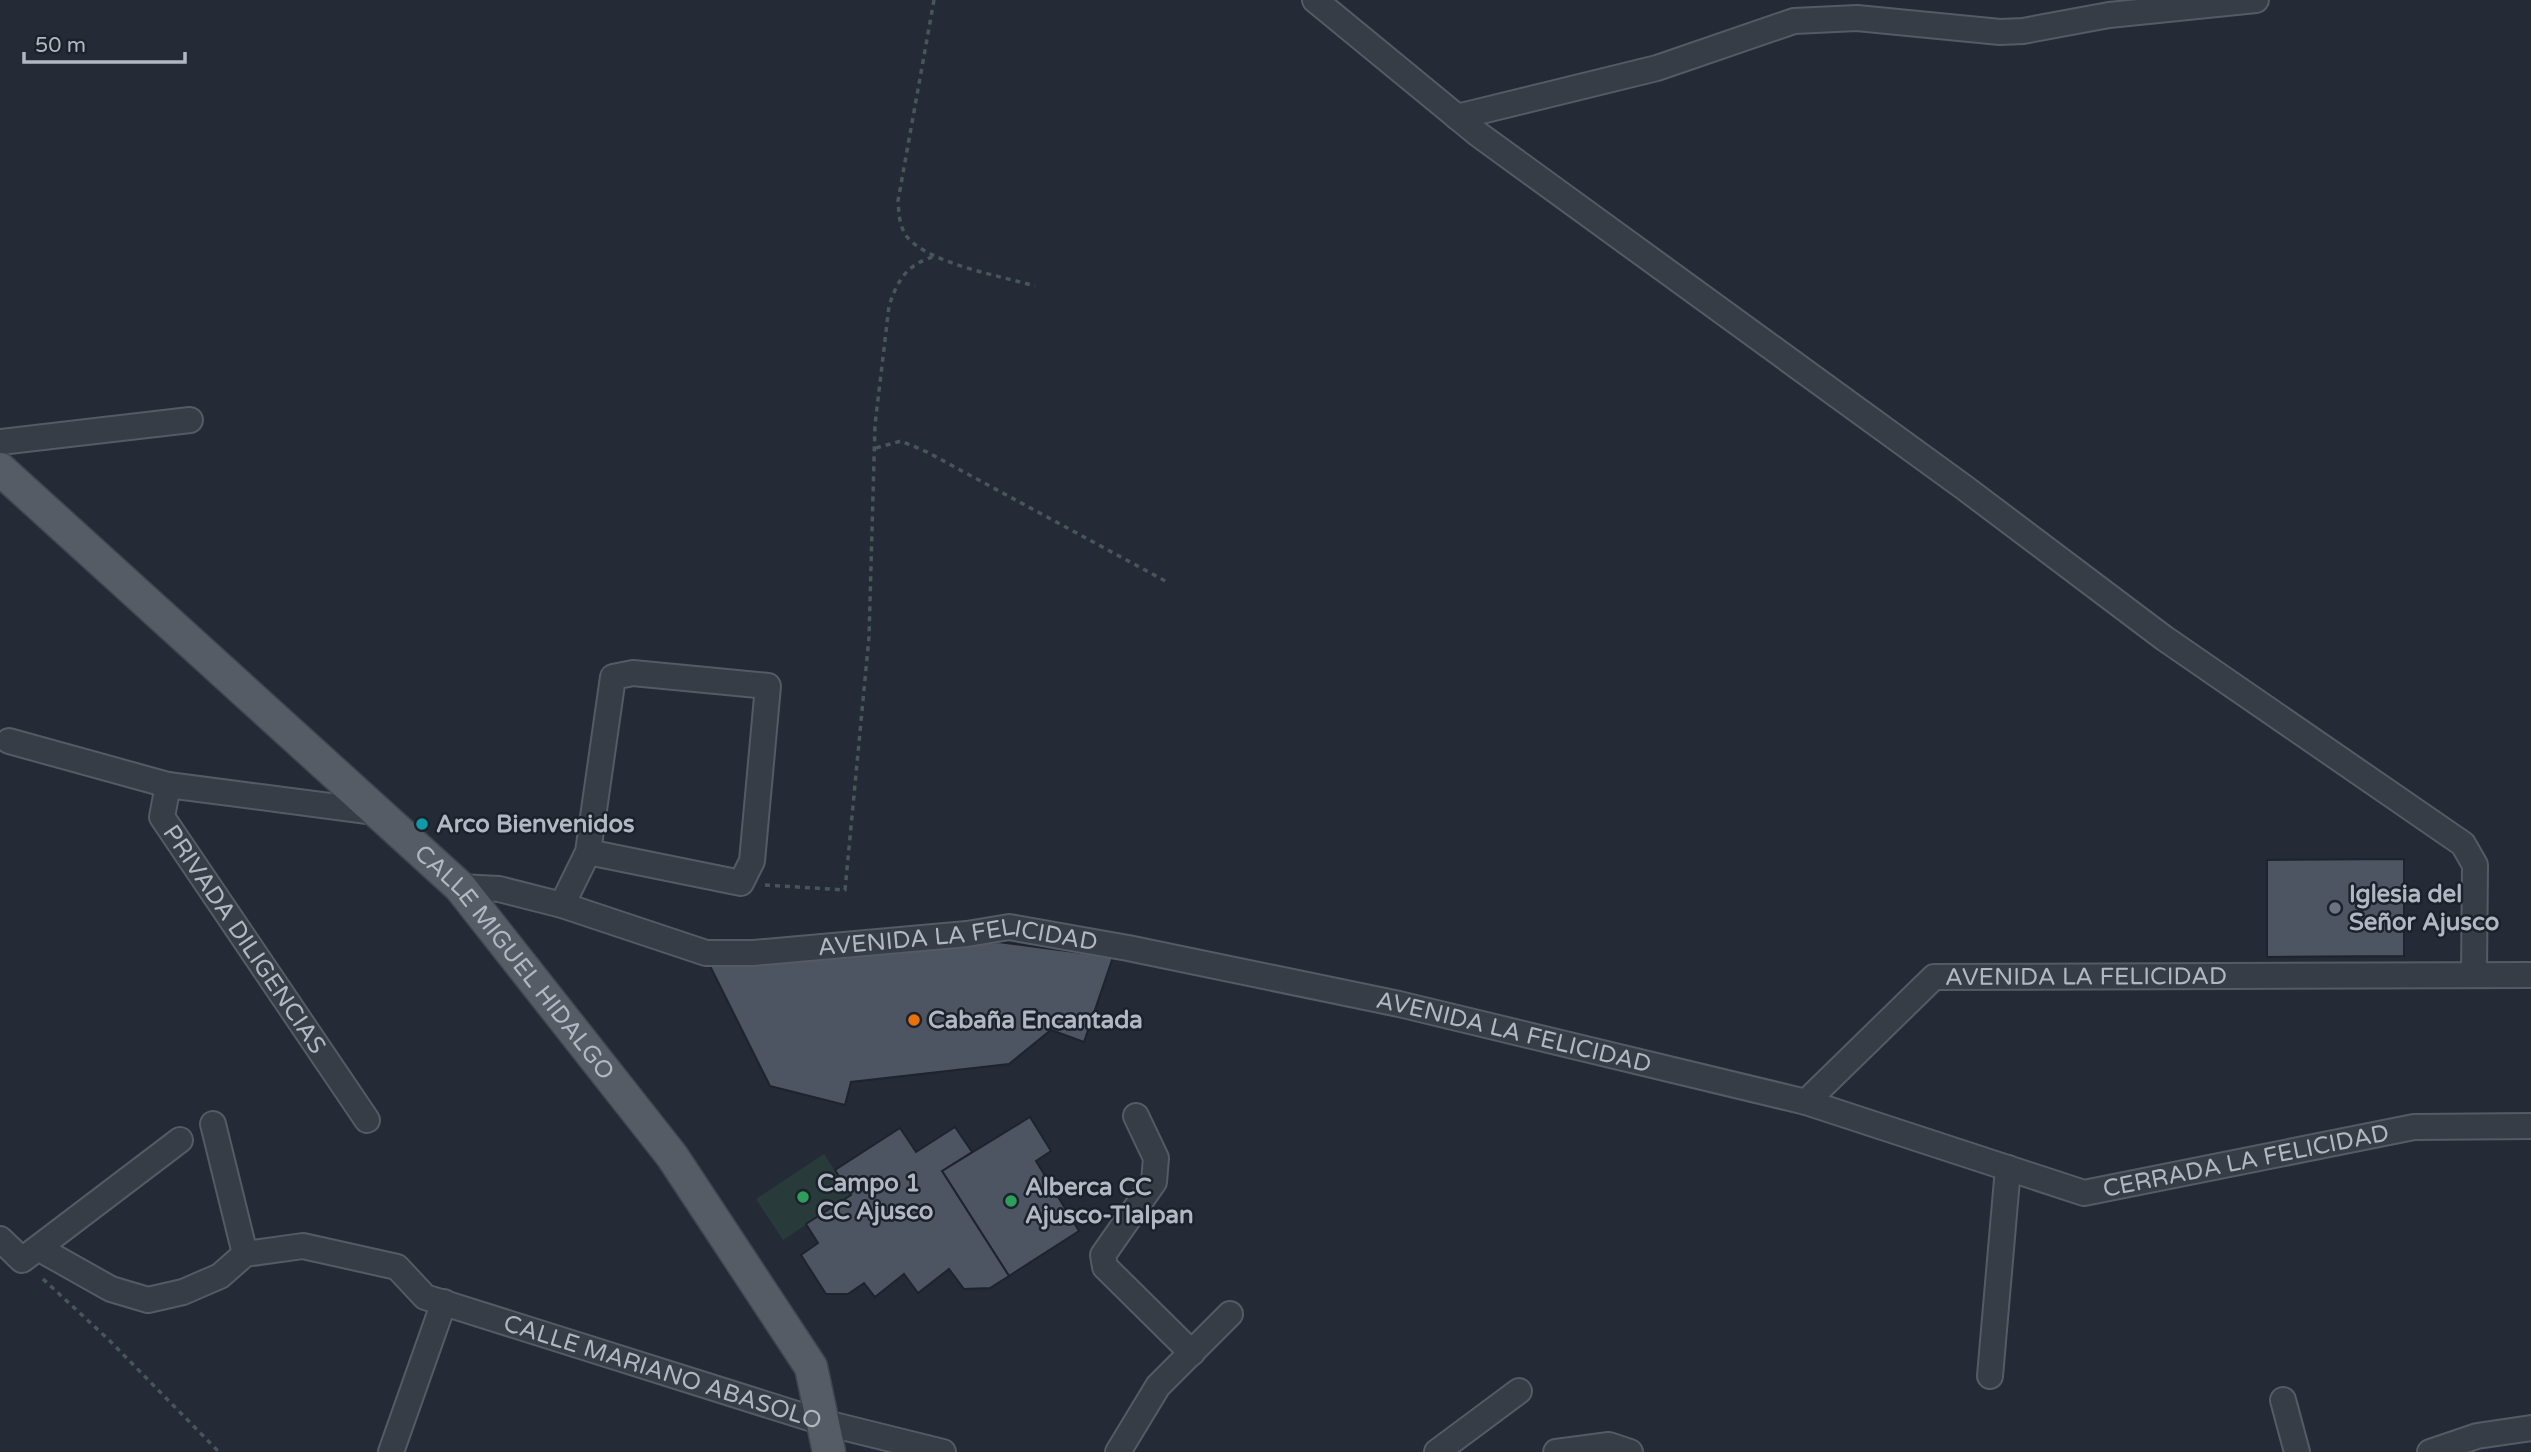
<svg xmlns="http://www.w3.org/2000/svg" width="2531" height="1452" viewBox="0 0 2531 1452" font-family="'Varela Round',sans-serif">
<rect width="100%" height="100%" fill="#242b36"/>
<path fill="#293a3b" d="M824 1154 851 1195 783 1240 756 1199Z"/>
<g fill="#4c5561" stroke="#1e242d" stroke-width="2">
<path d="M2404 859V956L2267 957V860Z"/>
<path d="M998 942 1113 957 1084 1042 1051 1030 1009 1064 851 1082 845 1105 770 1086 709 964Z"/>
<path d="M1030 1117 1051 1151 1036 1161 1079 1231 1009 1276 942 1171Z"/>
<path d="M955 1127 972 1152 942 1171 1009 1276 990 1288 964 1289 949 1269 918 1293 904 1274 875 1297 864 1283 848 1294H826L801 1255 818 1243 806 1224 851 1195 835 1170 900 1128 916 1152Z"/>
</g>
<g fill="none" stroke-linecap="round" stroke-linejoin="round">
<defs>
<g id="minor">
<path d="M1315 0 1478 134 1965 488 2164 638 2463 844 2475 865 2474 974"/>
<path d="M1457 117 1657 68 1794 21 1857 18 2000 32 2023 31 2109 15 2256 0"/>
<path d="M0 442 190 420"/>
<path d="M9 741 168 785 375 812"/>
<path id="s1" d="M168 785 162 817 367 1120"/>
<path id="s2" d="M460 887 499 889 562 905 706 953H753L967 934 1009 927 1128 948 1399 1004 1806 1102 2084 1193 2414 1127 2531 1126"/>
<path d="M562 905 588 852 613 677 633 673 768 686 752 861 741 883 588 852"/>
<path id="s3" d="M1806 1102 1934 977 2531 975"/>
<path d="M1136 1116 1156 1158 1154 1182 1103 1255 1105 1267 1192 1353"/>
<path d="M213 1124 245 1254"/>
<path d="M0 1239 22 1260 180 1140"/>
<path id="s4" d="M38 1248 111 1289 148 1300 183 1292 220 1276 245 1254 303 1246 397 1267 425 1297 822 1422 943 1452"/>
<path d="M1990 1376 2008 1168"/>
<path d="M2283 1400 2297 1452"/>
<path d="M391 1452 444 1302"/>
<path d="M1118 1452 1158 1386 1230 1314"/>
<path d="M1437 1452 1519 1391"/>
<path d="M1556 1452 1609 1445 1630 1452"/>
<path d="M2430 1452 2477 1436 2531 1428"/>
</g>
<g id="major">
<path id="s5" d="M0 469 460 887 672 1156 811 1367 829 1452"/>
</g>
</defs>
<use href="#minor" stroke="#545b64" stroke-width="28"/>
<use href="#major" stroke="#404650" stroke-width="35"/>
<g stroke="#475658" stroke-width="3.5" stroke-dasharray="5 5" stroke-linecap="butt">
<path d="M934 0 898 201C899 214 899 227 908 238 931 264 1001 276 1035 286"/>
<path d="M876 448 901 441 927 452 1169 583"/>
<path d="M765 885 845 890 869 637 875 425 889 306C898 279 907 264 936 256"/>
<path d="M43 1279 109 1340 219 1452"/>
</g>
<use href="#minor" stroke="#373d46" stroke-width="24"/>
<use href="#major" stroke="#555c66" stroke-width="32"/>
</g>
<circle fill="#0f9aa8" stroke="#1c222b" stroke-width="2.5" cx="422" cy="824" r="7"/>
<circle fill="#6b7280" stroke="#1c222b" stroke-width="2.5" cx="2335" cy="908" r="7"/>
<circle fill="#e8710a" stroke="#1c222b" stroke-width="2.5" cx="914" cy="1020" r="7"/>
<g fill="#2e9e5b" stroke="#1c222b" stroke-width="2.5">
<circle cx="803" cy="1197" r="7"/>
<circle cx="1011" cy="1201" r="7"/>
</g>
<g text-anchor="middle" stroke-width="5" stroke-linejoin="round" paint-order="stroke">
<g font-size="24" font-weight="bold" fill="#b1b8c3" stroke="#1c222b" text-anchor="start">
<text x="436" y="832">Arco Bienvenidos</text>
<text x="2349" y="902">Iglesia del<tspan x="2349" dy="28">Señor Ajusco</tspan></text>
<text x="928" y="1028">Cabaña Encantada</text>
<text x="817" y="1191">Campo 1<tspan x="817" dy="28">CC Ajusco</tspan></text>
<text x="1025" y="1195">Alberca CC<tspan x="1025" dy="28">Ajusco-Tlalpan</tspan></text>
</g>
<g font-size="24" fill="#b1b8c3" stroke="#1c222b">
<text dy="8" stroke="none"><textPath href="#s1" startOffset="180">PRIVADA DILIGENCIAS</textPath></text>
<text dy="8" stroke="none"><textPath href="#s2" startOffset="509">AVENIDA LA FELICIDAD</textPath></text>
<text dy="8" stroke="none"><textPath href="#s5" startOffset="714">CALLE MIGUEL HIDALGO</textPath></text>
<text dy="8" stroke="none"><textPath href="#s3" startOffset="331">AVENIDA LA FELICIDAD</textPath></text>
<text dy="8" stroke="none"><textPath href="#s2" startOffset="1076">AVENIDA LA FELICIDAD</textPath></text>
<text dy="8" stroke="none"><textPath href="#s2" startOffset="1834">CERRADA LA FELICIDAD</textPath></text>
<text dy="8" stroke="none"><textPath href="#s4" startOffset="677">CALLE MARIANO ABASOLO</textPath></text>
</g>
</g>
<path d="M24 52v10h161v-10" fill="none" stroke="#b1b8c3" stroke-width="3.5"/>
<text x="35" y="52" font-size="21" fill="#b1b8c3" stroke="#1c222b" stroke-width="5" paint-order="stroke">50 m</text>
</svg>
